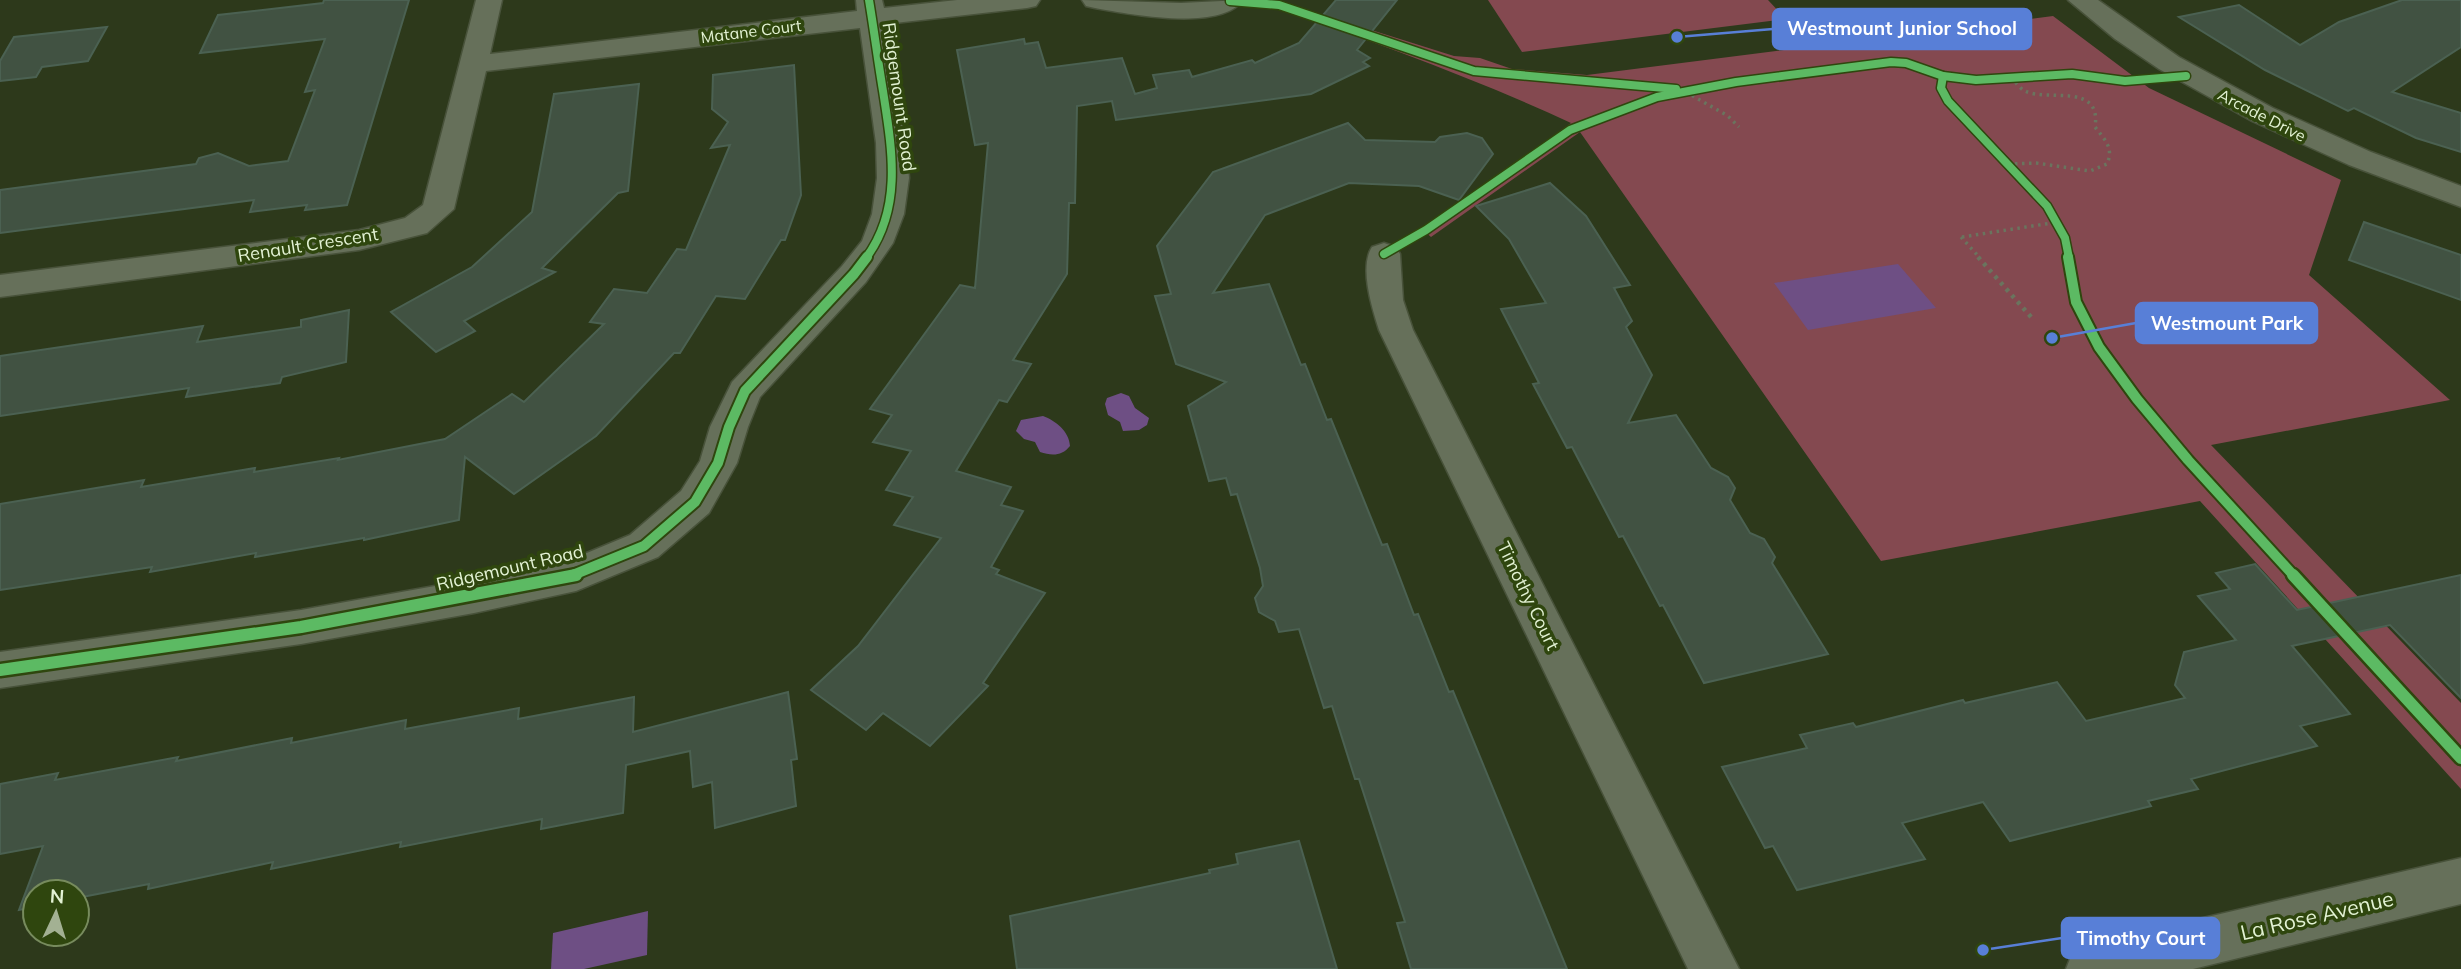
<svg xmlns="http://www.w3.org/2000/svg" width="2461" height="969" viewBox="0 0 2461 969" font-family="Mulish,sans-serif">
<rect width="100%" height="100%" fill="#2d391b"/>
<g fill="#844950">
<path d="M1488 0H1768L1786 19 1522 52Z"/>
<path d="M1279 1 1454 56 1480 58 1512 69 1587 75 2053 16 2149 88 2341 180 2309 275 2450 400 2211 445 2461 703V789L2200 501 1881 561 1580 132 1431 237 1423 230 1571 123C1474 78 1374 42 1273 7Z"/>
</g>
<g fill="#6e4f84">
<path d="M1898 264 1936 308 1808 330 1774 283Z"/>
<path d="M1121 393 1129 396 1135 408 1149 418 1147 425 1139 430 1123 431 1120 422 1108 415 1105 404 1107 398Z"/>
<path d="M1043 416C1056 421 1069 431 1070 446 1062 456 1052 456 1040 452L1035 442 1024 439 1016 431 1021 420Z"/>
<path d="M648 911 647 955 584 969H551L553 933Z"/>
</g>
<g fill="#415242" stroke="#4b6152" stroke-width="2">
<path d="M324 0H409L347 205 305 210 307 205 250 212 254 200 0 233V190L196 164 199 158 218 153 249 166 288 161 315 90 305 92 325 39 200 53 218 15 323 3Z"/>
<path d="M1336 0H1397L1357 50 1370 58 1363 62 1369 66 1311 94 1116 120 1112 101 1077 106 1075 203H1069L1067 274 1013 360 1031 364 1007 402 999 400 956 471 1011 487 1001 505 1023 511 991 567 999 570 996 574 1045 593 983 683 988 686 930 746 883 713 866 730 811 690 858 646 941 538 894 525 913 497 886 490 911 451 873 442 892 415 870 409 960 285 975 288 988 143 975 145 957 50 1024 39 1025 44 1038 42 1046 68 1122 58 1135 94 1157 88 1153 75 1189 70 1192 77 1252 60 1255 63 1299 43Z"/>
<path d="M2402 0H2461V47L2392 92 2461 113V152L2416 138 2354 108 2348 111 2265 70 2179 17 2239 5 2300 45 2339 22Z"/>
<path d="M107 27 88 61 42 67 36 77 0 81V61L14 37Z"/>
<path d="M794 65 801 195 785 240H781L745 299 716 296 680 353H674L596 436 514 494 465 457 459 520 364 540V538L255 557 256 553 150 572 152 567 0 590V504L144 480 141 487 255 468 254 472 339 458 338 460 445 439 512 394 524 402 604 324 590 322 614 289 647 293 677 249 686 250 730 145 711 148 728 122 712 109 713 75Z"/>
<path d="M639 84 628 191 618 193 542 268 555 272 464 321 475 331 436 352 391 312 472 267 532 212 554 94Z"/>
<path d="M1348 123 1365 140 1435 142 1440 137 1467 133 1482 138 1493 154 1459 200 1419 186 1349 183 1265 215 1213 293 1269 284 1301 365 1305 364 1327 420 1331 419 1382 545 1387 544 1414 615 1418 614 1449 692 1453 691 1567 969H1411L1397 923 1405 922 1359 779H1355L1332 706 1324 708 1299 629 1279 632 1275 621 1259 612 1255 598 1263 586 1260 568 1237 494 1231 495 1226 478 1209 481 1188 406 1226 382 1176 364 1155 296 1171 294 1157 246 1213 172Z"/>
<path d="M1550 183 1586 216 1630 285 1614 288 1632 321 1626 327 1652 375 1628 423 1676 415 1711 468 1728 477 1735 488 1730 500 1750 533 1764 539 1775 557 1772 563 1828 654 1704 683 1663 605 1660 606 1623 536 1619 537 1572 447 1567 448 1533 384 1539 383 1501 309 1546 303 1509 239 1476 206Z"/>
<path d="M2364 222 2461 255V300L2349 260Z"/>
<path d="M349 310 346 362 282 377 280 383 186 397 189 388 0 416V356L203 326 197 342 301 327V320Z"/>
<path d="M2255 564 2297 610 2461 575V698L2390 625 2292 646 2350 714 2300 726 2317 746 2191 779 2198 789 2148 801 2151 806 2010 841 1983 802 1902 823 1925 859 1797 890 1773 846 1765 848 1722 767 1807 748 1800 735 1853 723 1856 727 1963 700 1965 703 2057 682 2086 721 2185 698 2175 685 2184 652 2236 640 2198 596 2230 589 2216 573Z"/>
<path d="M788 692 797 759 791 760 796 806 715 828 712 782 693 787 690 751 626 765 623 813 541 829 542 819 400 847 401 842 271 869 273 862 148 889 149 884 77 898V892H35V907L19 910 43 846 0 854V784L58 773 55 780 178 757 176 761 292 738 291 743 406 720 405 729 519 708 518 719 634 697 633 732Z"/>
<path d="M1299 841 1337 969H1017L1010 916 1210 873 1209 870 1238 864 1236 854Z"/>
</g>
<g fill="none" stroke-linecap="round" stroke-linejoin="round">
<defs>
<g id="street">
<path d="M476 0H502L490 54 857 11 856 0H882L884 8 957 0H1040L1036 6 1027 8 886 24 906 143 909 178 904 214 893 243 866 282 760 397 748 427 737 463 709 513 658 557 576 591 474 613 301 644 0 688V652L301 610 474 579 570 560 630 535 681 491 700 461 710 427 732 382 842 266 862 241 872 214 877 178 876 143 860 28 486 71 454 209 427 233 359 250 0 297V275L359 230 405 218 423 205Z"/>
<path d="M1082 0 1181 3 1243 0C1221 32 1128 14 1095 8L1086 6Z"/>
<path d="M2068 0H2098L2179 57 2273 108 2371 152 2461 186V207L2349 165 2252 121 2159 69 2115 39Z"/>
<path d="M1384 243 1396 247 1400 254 1403 300 1413 330 1739 969H1688L1379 330C1372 308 1359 267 1372 247Z"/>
</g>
<path id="secondary" d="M2461 858V904L2193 969H2066L2073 951 2091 944Z"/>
</defs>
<use href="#street" stroke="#48523a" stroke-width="3"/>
<use href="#secondary" stroke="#48523a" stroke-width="3"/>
<g stroke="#6a745e" stroke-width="3.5" stroke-dasharray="2.5 4.5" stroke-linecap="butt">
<path d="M1686 92 1728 116 1739 127"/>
<path d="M2008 164 2036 163 2090 171 2107 164C2114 148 2105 140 2095 127 2102 82 2048 102 2025 91 2020 89 2016 82 2012 79"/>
<path d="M1415 236 1570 130"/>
<path d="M1961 237 1980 258"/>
<path d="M1962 237 2058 222"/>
</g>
<path stroke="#6a745e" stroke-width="4.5" stroke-dasharray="3.5 5" stroke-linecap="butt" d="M1978 257 2032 318"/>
<use href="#street" fill="#66705a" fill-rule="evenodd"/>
<use href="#secondary" fill="#66705a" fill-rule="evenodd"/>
<defs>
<g id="cycleway-far2">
<path d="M1230 1 1279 5 1474 71 1676 89"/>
<path d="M1943 76 1941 88 1948 101 2047 206 2065 238 2069 258"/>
<path d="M1384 254 1426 230 1570 130 1657 97 1736 82 1891 62 1906 63 1943 76 1976 80 2072 74 2125 81 2186 76"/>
<path d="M866 258C903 208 892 149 883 91 878 61 874 30 869 0"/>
</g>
<g id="cycleway-far1">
<path d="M2068 257 2076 302 2099 347 2137 399 2188 460 2295 577"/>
<path d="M568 577 644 546 695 502 718 463 729 427 745 391 854 274 867 257"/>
</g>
<g id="cycleway">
<path d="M2293 575 2461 758"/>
<path d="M0 670 301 627 576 575"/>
</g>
</defs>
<use href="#cycleway-far2" stroke="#2f460e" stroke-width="11"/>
<use href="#cycleway-far1" stroke="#2f460e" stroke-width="14"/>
<use href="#cycleway" stroke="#2f460e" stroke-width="17"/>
<use href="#cycleway-far2" stroke="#5cba63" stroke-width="8"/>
<use href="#cycleway-far1" stroke="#5cba63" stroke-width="10"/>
<use href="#cycleway" stroke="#5cba63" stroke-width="12"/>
</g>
<g text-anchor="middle" stroke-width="7" stroke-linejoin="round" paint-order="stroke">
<g font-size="16" fill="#e3f2d4" stroke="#2f460e">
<text transform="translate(751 31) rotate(-7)" y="6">Matane Court</text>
<text transform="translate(2262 115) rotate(27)" y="6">Arcade Drive</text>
</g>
<g font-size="18" fill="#e3f2d4" stroke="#2f460e">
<text transform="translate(899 97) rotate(82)" y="6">Ridgemount Road</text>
<text transform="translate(308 245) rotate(-9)" y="6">Renault Crescent</text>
<text transform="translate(510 568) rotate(-13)" y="6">Ridgemount Road</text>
<text transform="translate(1528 596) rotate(64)" y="6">Timothy Court</text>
</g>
<g font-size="21" fill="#e3f2d4" stroke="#2f460e">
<text transform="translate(2317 916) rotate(-13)" y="7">La Rose Avenue</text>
</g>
</g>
<path fill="none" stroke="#587fd7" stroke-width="2.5" d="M1677 37L1773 29M2052 338L2136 323M1983 950L2062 938"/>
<g fill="#587fd7" stroke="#2f460e" stroke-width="2.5">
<circle cx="1677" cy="37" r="7"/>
<circle cx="2052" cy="338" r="7"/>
<circle cx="1983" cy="950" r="7"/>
</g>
<g fill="#587fd7" stroke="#587fd7" stroke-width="2.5">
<rect x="1773" y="9" width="258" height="40" rx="7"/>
<rect x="2136" y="303" width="181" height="40" rx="7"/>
<rect x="2062" y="918" width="157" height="40" rx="7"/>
</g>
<g font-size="19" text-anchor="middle" font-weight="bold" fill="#fff">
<text x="1902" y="35">Westmount Junior School</text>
<text x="2227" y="330">Westmount Park</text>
<text x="2141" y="945">Timothy Court</text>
</g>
<g transform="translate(56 913) rotate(4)"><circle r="33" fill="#2f460e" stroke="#778b5d" stroke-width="2"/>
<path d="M0-5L12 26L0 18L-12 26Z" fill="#a3b193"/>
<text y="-10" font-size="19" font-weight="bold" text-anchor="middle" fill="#e3f2d4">N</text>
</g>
</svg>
